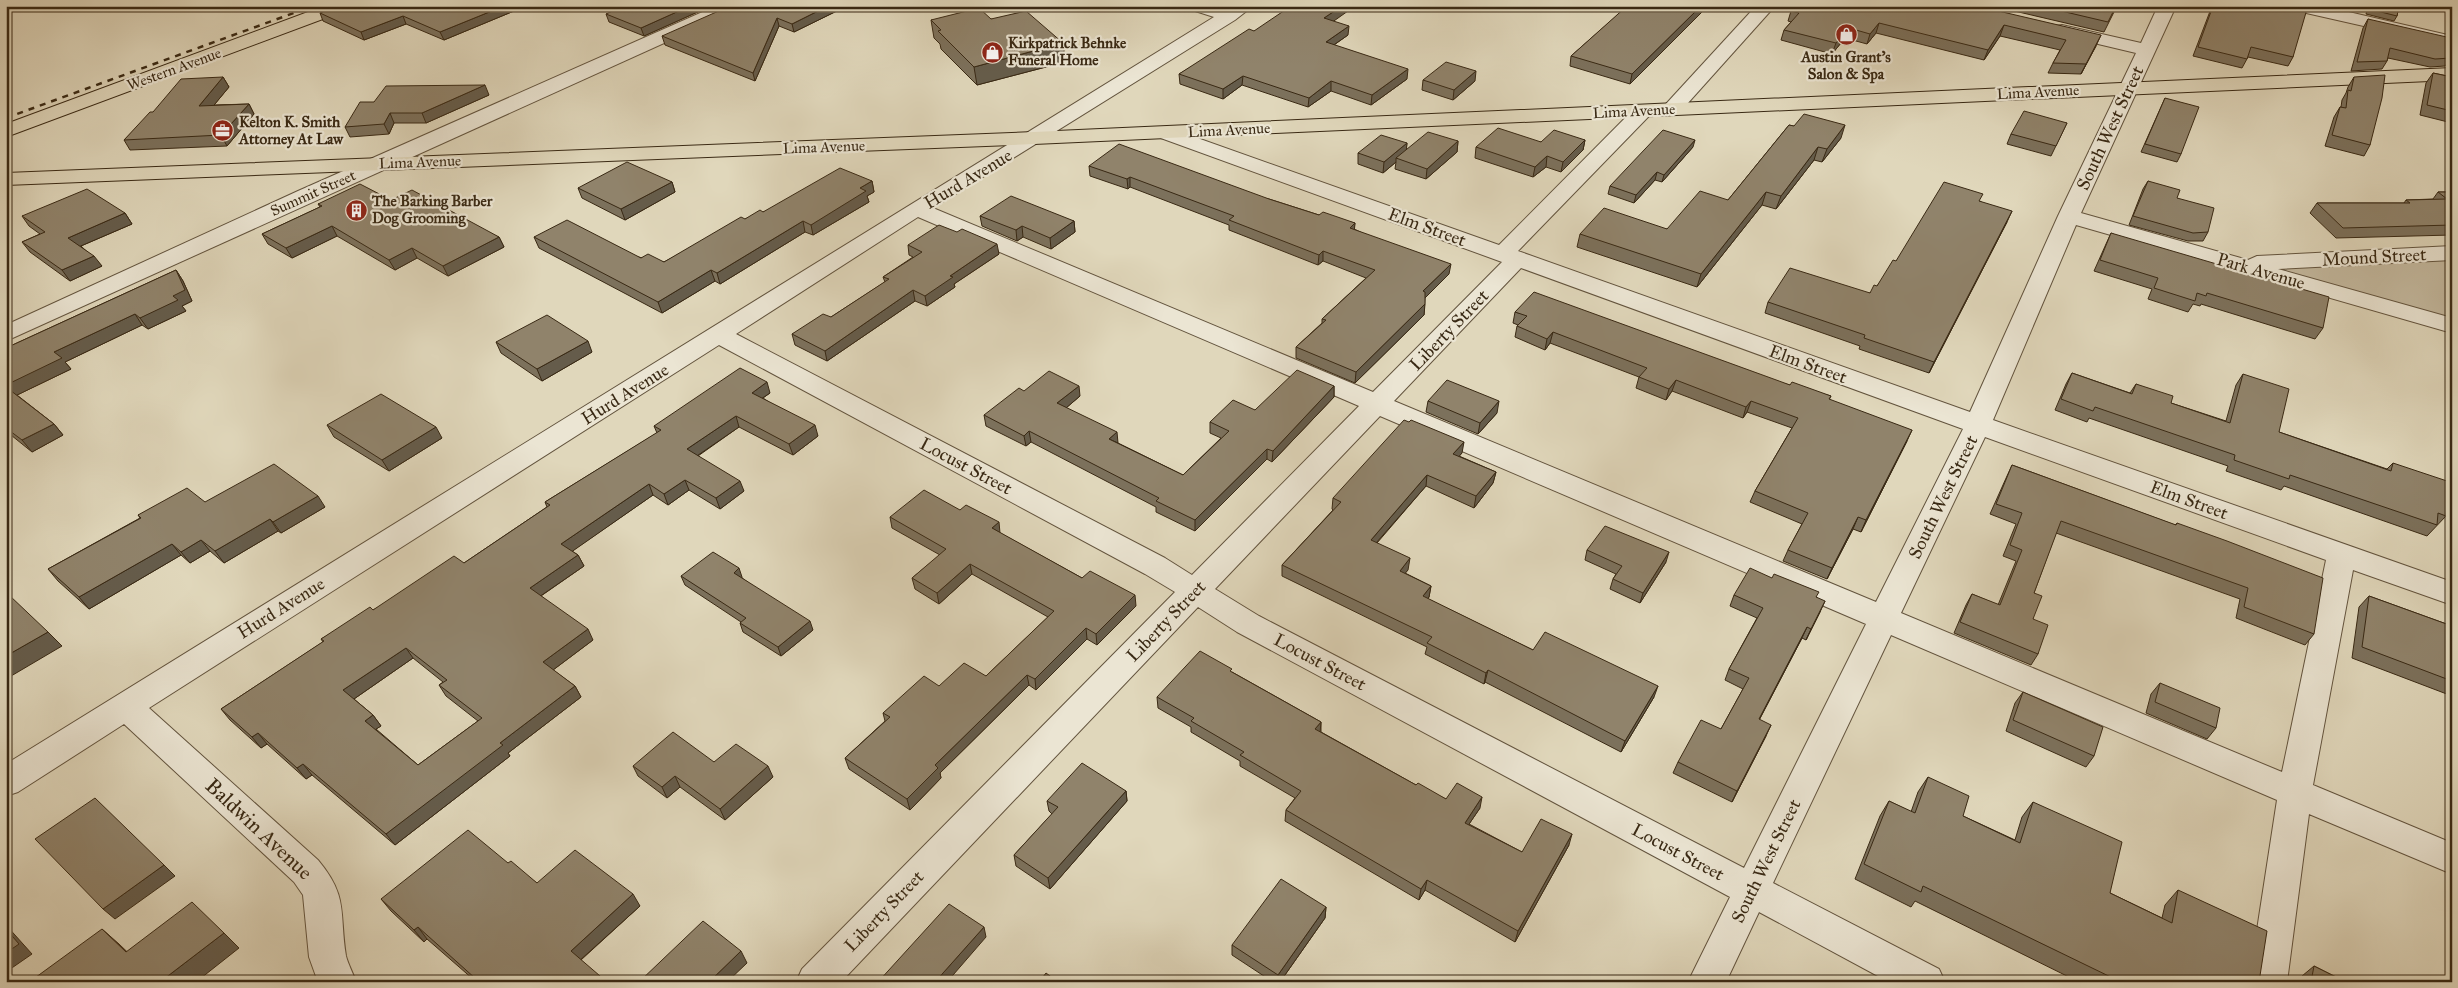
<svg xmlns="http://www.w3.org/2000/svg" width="2458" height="988" viewBox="0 0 2458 988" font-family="'IM FELL Great Primer',serif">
<rect width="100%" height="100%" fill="#e0d7bb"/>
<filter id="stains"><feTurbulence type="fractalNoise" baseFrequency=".004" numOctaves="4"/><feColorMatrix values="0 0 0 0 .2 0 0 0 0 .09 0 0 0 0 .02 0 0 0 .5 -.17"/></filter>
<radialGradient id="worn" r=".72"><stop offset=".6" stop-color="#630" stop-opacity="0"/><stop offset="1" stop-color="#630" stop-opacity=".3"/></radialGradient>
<path fill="#c4b99f" stroke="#7e715a" d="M2452 253V326L2236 264Z"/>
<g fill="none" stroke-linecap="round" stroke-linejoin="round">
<defs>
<g id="minor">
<path d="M716 6H740L737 10 6 341V325L298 191Z"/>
<path d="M1189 6H1216L1226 9 1232 6H1253L1235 20 933 208 1373 392 1502 262 1158 137 1155 133 1158 129 1165 127 1172 129 1499 245 1637 106H1651L1654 110 1651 114 1518 251 1970 412 2058 216 2136 53 2056 34 2053 30 2056 26 2062 25 2141 43 2158 6H2176L2081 213 2248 260 2257 256 2452 246V260L2278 269 2452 318V333L2076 225 1993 420 2452 582V605L2353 570 2313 785 2452 843V874L2309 814 2287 982H2249L2277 800 1891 635 1773 883 1939 969 1945 982H1889L1759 912 1726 982H1688L1730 897 1237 632 1198 607 841 982H796L802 969 1175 592 1145 574 719 345 149 708 318 860C349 897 339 913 346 956 348 964 353 973 356 982H318L309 957 303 895 294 882 124 724 18 792 6 796V764L1214 17 1192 10ZM918 217 1359 406 1192 575 1165 558 736 334ZM1521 268 1963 429 1876 602 1394 401ZM1380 416 1866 624 1744 868 1259 616 1215 589ZM1985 437 2326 560 2282 772 1901 613Z"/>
<path d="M1756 6H1775L1679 113H1665L1662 109 1665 105Z"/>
<path d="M2290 6H2323L2452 36V46L2293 10Z"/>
</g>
<g id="major">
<path d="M324 6H350L347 10 6 137V124Z"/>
<path d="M2452 68V80L1034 144 6 185V173L1034 132Z"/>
</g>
</defs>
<use href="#minor" stroke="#63543e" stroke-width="2"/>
<use href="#major" stroke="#392914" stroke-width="2"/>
<use href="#minor" fill="#ebe5d3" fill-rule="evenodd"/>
<use href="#major" fill="#e0d7bb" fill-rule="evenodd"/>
<path stroke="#392914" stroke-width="2.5" stroke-dasharray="6 6" stroke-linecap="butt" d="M6 118 313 6"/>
</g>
<g fill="#7c715c" stroke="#392914" fill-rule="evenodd">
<path d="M526 6 444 40 406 24 364 40 323 21 320 13Z"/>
<path d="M711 6 644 36 609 22 606 14Z"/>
<path d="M847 6 794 32 779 26 755 81 665 45 662 36Z"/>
<path d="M1620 6H1708L1630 84 1570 66 1571 56 1621 12H1619Z"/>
<path d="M1977 6 2096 46 2081 74 2048 73 2053 63 2060 50 2000 36 1984 60 1876 33 1867 44 1845 38 1832 54 1781 40 1784 30 1791 22 1788 21 1791 11Z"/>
<path d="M1993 6H2117L2104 32Z"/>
<path d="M2212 6H2294L2293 57 2288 66 2248 57 2242 68 2193 56Z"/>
<path d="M2368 6H2399L2397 16 2394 21 2366 14Z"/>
<path d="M991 19 1063 43 1065 62 977 85 941 49 940 44 934 38 931 20Z"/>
<path d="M2368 19 2451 58 2445 66 2430 67 2388 58 2387 61 2382 69 2351 71 2363 28Z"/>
<path d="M1333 21 1348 35 1334 45 1407 79 1371 105 1331 91 1308 107 1242 85 1223 99 1180 84 1179 74 1254 31Z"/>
<path d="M2433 73 2452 77V123L2420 115 2426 83Z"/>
<path d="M223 77 229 87 214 105 249 104 254 114 227 146 130 150 124 140 153 112Z"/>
<path d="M2354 77 2370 145 2364 156 2325 146 2334 117 2340 107H2341L2342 100 2346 93 2348 87Z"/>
<path d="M1423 80 1475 81 1453 100 1422 90Z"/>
<path d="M489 95 426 123H394L389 134 350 137 345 127 374 102Z"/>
<path d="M2165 98 2181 154 2177 162 2141 152Z"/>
<path d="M2067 123 2051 156 2007 144 2011 134Z"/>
<path d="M1789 125 1841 138 1822 162 1814 160 1776 209 1762 205 1697 287 1577 247 1580 234 1667 229 1728 200Z"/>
<path d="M1585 140 1583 150 1561 172 1546 167 1533 177 1475 158 1476 147 1541 142Z"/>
<path d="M1458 141 1457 152 1426 179 1395 169 1396 162 1383 173 1358 164V153L1407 143 1406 150Z"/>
<path d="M1693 147 1662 182 1655 180 1634 203 1608 194 1610 186Z"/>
<path d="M1089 166 1269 199 1319 215 1355 223 1354 229 1449 274 1425 298 1424 315 1355 383 1296 358V347L1322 323V319L1366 278 1323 261 1318 265 1229 230V225L1130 187 1128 189 1090 176Z"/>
<path d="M872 181 874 192 867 196 869 202 813 235 805 232 720 284 715 281 662 313 539 248 534 237 664 262 745 219 763 212Z"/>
<path d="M2148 181 2177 198 2208 232 2203 241H2188L2129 225 2143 189Z"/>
<path d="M672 182 675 192 625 220 582 198 578 188Z"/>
<path d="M2438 192H2452V235L2336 238 2310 213 2317 203H2404L2406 200 2433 199Z"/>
<path d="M391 200 499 237 504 247 448 276 417 258 395 270 337 236 292 258 268 244 262 234 320 207 318 204Z"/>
<path d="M1980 201 2007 222 1929 373 1859 349 1860 346 1765 313 1768 302 1870 293 1877 286 1896 261Z"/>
<path d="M125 213 132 224 81 246 102 266 70 281 30 252 22 242 40 234 29 226 22 216Z"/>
<path d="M980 216 1074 221 1075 232 1051 249 1023 237 1017 241 982 226Z"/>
<path d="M2111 233 2323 328 2315 339 2201 304 2200 306 2193 304 2188 312 2148 299 2152 289 2094 271 2106 244Z"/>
<path d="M908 245 999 254 954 284 955 287 927 306 915 301 827 361 795 345 792 334 831 317 885 282 883 277 913 257 909 255Z"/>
<path d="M176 270 183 281 192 301 182 306 186 311 148 329 142 325 65 362 71 369 17 395 54 424 63 435 32 452 6 431V348Z"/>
<path d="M1515 312 1831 396 1829 400 1907 441 1861 532 1853 529 1827 579 1783 561 1788 550 1802 524 1750 502 1755 491 1792 428 1747 412 1743 418 1672 391 1666 400 1636 388 1639 377 1550 343 1545 350 1515 337 1517 326 1518 325 1513 323Z"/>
<path d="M496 342 592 352 542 381 501 353Z"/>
<path d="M2072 373 2130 393 2136 384 2171 403 2226 421 2236 385 2243 374 2279 432 2387 469 2393 463 2446 516 2427 536 2284 486 2281 490 2226 471 2228 466 2089 418 2087 422 2055 410 2066 384Z"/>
<path d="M1334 386V397L1272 462 1267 459 1195 531 1156 512V507L1031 442 1026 446 986 426 984 415 1080 396 1066 408 1118 443 1183 475 1221 438 1210 433V422L1255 410Z"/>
<path d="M770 393 763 398 818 436 793 455 739 427 698 456 744 491 720 509 689 490 668 505 653 495 572 551 578 555 584 566 541 596 593 640 553 670 575 686 581 697 508 753 510 756 395 845 312 775 306 779 267 744 261 748 230 720 221 709 323 642 321 639 373 610 464 563 547 507 545 502 657 433 654 426ZM413 658 443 682 439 685 446 696 478 721 418 765 376 729 381 726 373 715 354 699Z"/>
<path d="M1428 401 1497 413 1478 434 1426 412Z"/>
<path d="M327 425 442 438 389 471 334 437Z"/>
<path d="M1462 453 1459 456 1496 472 1493 483 1474 508 1426 486 1377 543 1408 570 1405 573 1431 586 1429 597 1428 599 1533 650 1654 697 1621 752 1485 682 1484 684 1425 654 1427 647 1282 576V565L1333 510 1332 509 1333 498Z"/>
<path d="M2012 465 2175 525 2177 523 2314 634 2305 645 2236 618 2240 599 2056 533 2034 593 2033 619 2038 654 2031 665 1954 633 1966 605 1972 594 1998 605 2016 561 2003 556 2016 524 1990 514 2007 476Z"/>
<path d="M325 507 281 533 278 531 224 563 210 551 190 563 181 555 89 609 58 581 48 569 140 518 138 515Z"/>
<path d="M890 517 1000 533 1082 578 1136 606 1097 645 1087 639 1036 690 1029 685 940 773 941 778 910 810 849 769 845 758 885 721 883 713 939 686 986 676 1048 617 972 574 939 604 915 589 912 578 940 555 892 528Z"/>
<path d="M1587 550 1666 562 1640 603 1610 589 1613 579 1616 574 1585 560Z"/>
<path d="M681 576 742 577V578L813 630 781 656 743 632 740 623 741 622 685 585Z"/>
<path d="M1734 595 1817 597 1820 612 1806 640 1802 638 1759 720 1766 736 1732 802 1673 773 1678 762 1721 729 1743 689 1725 680 1729 669 1757 618 1730 606Z"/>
<path d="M2369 596 2452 626V696L2352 658 2359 607Z"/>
<path d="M1232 672 1321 722V732L1416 785 1446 799 1480 808 1469 824 1522 852 1569 845 1515 942 1425 890 1419 900 1285 821 1286 810 1295 798 1240 766V761L1191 732V727L1158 708 1157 697Z"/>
<path d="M2160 683 2216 728 2207 739 2146 713 2151 694Z"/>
<path d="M2023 692 2094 756 2086 767 2006 731 2015 703Z"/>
<path d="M714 762 773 777 725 820 680 787 667 798 638 776 633 766Z"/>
<path d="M1928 777 1963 816 2015 840 2022 817 2033 802 2110 893 2162 918 2165 905 2178 890 2259 982H2079L1915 901 1911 907 1855 879 1880 816 1889 801 1911 812 1918 792Z"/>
<path d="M1126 791 1127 801 1050 889 1016 866 1014 855 1052 814 1049 811 1047 801Z"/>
<path d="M508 863 537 883 640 906 581 960 474 980 427 939 424 942 391 911 381 899Z"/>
<path d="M1326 907 1325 918 1280 982H1273L1232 955V945Z"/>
<path d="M2314 966 2346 982H2301L2302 976Z"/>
</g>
<g fill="#655c4b" stroke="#392914">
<path d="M504 6H526L444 40 440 32Z"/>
<path d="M690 6H711L644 36 641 28Z"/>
<path d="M828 6H847L794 32 792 24Z"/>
<path d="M1342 6H1355L1324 28V18Z"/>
<path d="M1701 6H1708L1630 84 1632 74Z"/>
<path d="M403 16 406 24 364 40 361 32Z"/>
<path d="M777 18 779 26 755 81 753 73Z"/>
<path d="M1879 23 1876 33 1867 44 1870 34Z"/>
<path d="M2004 25 2000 36 1984 60 1988 50Z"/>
<path d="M1349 26 1348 35 1325 51 1326 42Z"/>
<path d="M1849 28 1845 38 1832 54 1836 43Z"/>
<path d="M2101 35 2096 46 2081 74 2086 64Z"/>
<path d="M1063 43 1065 62 977 85 974 67Z"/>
<path d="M1408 69 1407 79 1371 105 1372 95Z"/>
<path d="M1476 71 1475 81 1453 100 1454 90Z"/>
<path d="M1243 76 1242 85 1223 99V89Z"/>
<path d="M223 77 229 87 205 116 199 106Z"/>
<path d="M1331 81V91L1308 107 1309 98Z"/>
<path d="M485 85 489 95 426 123 422 113Z"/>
<path d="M249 104 254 114 227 146 221 135Z"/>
<path d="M390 113 394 123 389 134 384 124Z"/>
<path d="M1845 125 1841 138 1822 162 1827 149Z"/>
<path d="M1585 140 1583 150 1561 172 1563 162Z"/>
<path d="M1695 140 1693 147 1662 182 1664 175Z"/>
<path d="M1458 141 1457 152 1426 179 1427 169Z"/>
<path d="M1407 143 1406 154 1396 158V162L1383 173 1384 162Z"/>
<path d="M1818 147 1814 160 1776 209 1781 196Z"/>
<path d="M1547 156 1546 167 1533 177 1535 167Z"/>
<path d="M1657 172 1655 180 1634 203 1636 195Z"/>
<path d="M1130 177V187L1128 189 1127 179Z"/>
<path d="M872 181 874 192 867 196 869 202 813 235 811 225 860 188Z"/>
<path d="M672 182 675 192 625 220 621 209Z"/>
<path d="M1766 192 1762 205 1697 287 1701 274Z"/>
<path d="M2012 211 2007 222 1929 373 1934 362Z"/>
<path d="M125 213 132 224 76 248 68 238Z"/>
<path d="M803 221 805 232 720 284 717 273Z"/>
<path d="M1074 221 1075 232 1051 249 1050 238Z"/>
<path d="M1355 223 1354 234 1350 228Z"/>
<path d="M332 226 337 236 292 258 286 248Z"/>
<path d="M1022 226 1023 237 1017 241 1016 230Z"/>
<path d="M499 237 504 247 448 276 443 266Z"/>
<path d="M997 244 999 254 954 284 955 287 927 306 925 296 950 276Z"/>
<path d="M412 248 417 258 395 270 389 260Z"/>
<path d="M1323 251V261L1318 265 1319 255Z"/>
<path d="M94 256 102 266 70 281 62 270Z"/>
<path d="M1451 264 1449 274 1422 301 1423 291Z"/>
<path d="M176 270 183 281 192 301 182 306 186 311 148 329 140 318 173 296Z"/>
<path d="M711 270 715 281 662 313 658 302Z"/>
<path d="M913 290 915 301 827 361 825 351Z"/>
<path d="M1425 304 1424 315 1355 383 1356 372Z"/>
<path d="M135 314 142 325 65 362 71 369 13 397 6 388V385L54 352Z"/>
<path d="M1553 332 1550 343 1545 350 1547 339Z"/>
<path d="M588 341 592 352 542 381 537 369Z"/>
<path d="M1676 380 1672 391 1666 400 1669 389Z"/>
<path d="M767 382 770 393 755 403 752 393Z"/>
<path d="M1079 386 1080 396 1059 414 1057 403Z"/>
<path d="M1334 386V397L1272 462 1273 451Z"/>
<path d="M1499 401 1497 413 1478 434 1480 423Z"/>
<path d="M1751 401 1747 412 1743 418 1746 407Z"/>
<path d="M736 416 739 427 691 460 687 449Z"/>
<path d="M54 424 63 435 32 452 22 440Z"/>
<path d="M815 425 818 436 793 455 789 444Z"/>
<path d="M436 427 442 438 389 471 382 460Z"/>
<path d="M1912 430 1907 441 1861 532 1866 520Z"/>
<path d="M1029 431 1031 442 1026 446 1024 436Z"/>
<path d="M1117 432 1118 443 1109 439Z"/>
<path d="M1464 442 1462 453 1452 465 1453 454Z"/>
<path d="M1267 449V459L1195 531V520Z"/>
<path d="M1496 472 1493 483 1474 508 1476 496Z"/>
<path d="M1427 475 1426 486 1369 551 1371 540Z"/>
<path d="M685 480 689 490 668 505 664 494Z"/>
<path d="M740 481 744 491 720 509 716 498Z"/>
<path d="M649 484 653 495 567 555 561 544Z"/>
<path d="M318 496 325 507 281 533 273 522Z"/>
<path d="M1858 517 1853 529 1827 579 1832 568Z"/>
<path d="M270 519 278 531 224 563 215 551Z"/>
<path d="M999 522 1000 533 992 528Z"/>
<path d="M201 540 210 551 190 563 181 552Z"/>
<path d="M172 544 181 555 89 609 79 597Z"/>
<path d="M1669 552 1666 562 1640 603 1643 593Z"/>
<path d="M578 555 584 566 536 599 530 588Z"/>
<path d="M1410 558 1408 570 1398 582 1400 571Z"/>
<path d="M970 564 972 574 939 604 937 593Z"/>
<path d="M739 568 742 577 737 582 734 573Z"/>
<path d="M1431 586 1429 597 1421 607 1423 596Z"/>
<path d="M1135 595 1136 606 1097 645 1096 634Z"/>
<path d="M1825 601 1820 612 1806 640 1811 629Z"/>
<path d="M810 621 813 630 781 656 778 647Z"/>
<path d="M1807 627 1802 638 1754 730 1759 719Z"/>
<path d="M1086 628 1087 639 1036 690 1035 679Z"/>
<path d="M588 629 593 640 549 673 543 662Z"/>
<path d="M48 632 62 646 6 679V656Z"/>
<path d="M406 648 413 658 351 701 343 690Z"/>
<path d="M1488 670 1485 682 1484 684 1486 673Z"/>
<path d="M1027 675 1029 685 940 773 941 778 910 810 907 799 935 765Z"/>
<path d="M575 686 581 697 508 753 510 756 395 845 386 834 500 743Z"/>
<path d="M1658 686 1654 697 1621 752 1625 741Z"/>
<path d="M373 715 381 726 373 731 365 721Z"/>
<path d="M1321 722 1320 733 1315 729Z"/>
<path d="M1771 725 1766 736 1732 802 1737 791Z"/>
<path d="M258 733 267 744 261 748 252 737Z"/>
<path d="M303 764 312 775 306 779 297 768Z"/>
<path d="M768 766 773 777 725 820 720 809Z"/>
<path d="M675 776 680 787 667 798 662 787Z"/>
<path d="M1126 791 1127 801 1050 889 1048 878Z"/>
<path d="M1482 797 1480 808 1463 833 1465 823Z"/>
<path d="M1572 834 1569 845 1515 942 1518 931Z"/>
<path d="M164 865 175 876 115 919 103 909Z"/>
<path d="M1427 880 1425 890 1419 900 1421 889Z"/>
<path d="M633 894 640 906 578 962 571 951Z"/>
<path d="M1326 907 1325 918 1280 982H1278V975Z"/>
<path d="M6 925 32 954 6 972Z"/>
<path d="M418 927 427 939 424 942 414 930Z"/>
<path d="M984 927 986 937 947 982H935Z"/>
<path d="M102 929 119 944 143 967 126 952Z"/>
<path d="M224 933 239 948 196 982H160Z"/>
<path d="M741 951 747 963 727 982H709Z"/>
</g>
<g fill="#90836b" stroke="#392914" fill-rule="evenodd">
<path d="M337 6H504L440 32 403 16 361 32 320 13Z"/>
<path d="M623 6H690L641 28 606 14Z"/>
<path d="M730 6H828L792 24 777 18 753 73 662 36Z"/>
<path d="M1291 6H1342L1324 18 1349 26 1326 42 1408 69 1372 95 1331 81 1309 98 1243 76 1223 89 1179 74 1249 29 1254 31Z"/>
<path d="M1627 6H1701L1632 74 1571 56Z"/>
<path d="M1795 6H1977L2101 35 2086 64 2053 63 2066 40 2004 25 1988 50 1879 23 1870 34 1849 28 1836 43 1784 30 1799 13 1791 11Z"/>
<path d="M2040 6H2116L2108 22Z"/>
<path d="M2213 6H2294L2307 9 2293 57 2251 47 2247 59 2198 47Z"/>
<path d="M2370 6H2399L2397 16 2369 9Z"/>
<path d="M979 8 991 19 1026 11 1063 43 974 67 938 31 941 30 931 20Z"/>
<path d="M2368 19 2451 38V58L2435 59 2390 48 2387 61 2357 62Z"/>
<path d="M1446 62 1476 71 1454 90 1423 80Z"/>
<path d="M2433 73 2452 77V111L2427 105Z"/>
<path d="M2385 75 2382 98 2370 145 2332 135 2340 107 2346 108 2348 90 2351 91 2354 77Z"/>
<path d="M223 77 199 106 249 104 221 135 124 140 150 112H153L181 79Z"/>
<path d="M485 85 422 113H390L384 124 345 127 360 102H374L386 86Z"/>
<path d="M2165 98 2199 107 2181 154 2145 144Z"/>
<path d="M2024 111 2067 123 2056 146 2011 134Z"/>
<path d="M1804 114 1845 125 1827 149 1818 147 1781 196 1766 192 1701 274 1580 234 1604 208 1667 229 1700 191 1728 200 1789 125 1794 126Z"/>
<path d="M1498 128 1541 142 1554 130 1585 140 1563 162 1547 156 1535 167 1476 147Z"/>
<path d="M1663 130 1695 140 1664 175 1657 172 1636 195 1610 186Z"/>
<path d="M1428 132 1458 141 1427 169 1396 158Z"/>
<path d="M1381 135 1407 143 1384 162 1358 153Z"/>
<path d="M1119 144 1269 199 1319 215 1323 212 1355 223 1350 228 1451 264 1423 291 1425 292V304L1356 372 1296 347 1326 320 1322 319 1375 270 1323 251 1319 255 1229 220 1234 216 1130 177 1127 179 1089 166Z"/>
<path d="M627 162 672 182 621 209 578 188Z"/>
<path d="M840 168 872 181 860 188 866 191 811 225 803 221 717 273 711 270 658 302 534 237 567 220 641 258 648 254 664 262 741 217 745 219 760 210 763 212Z"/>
<path d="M2148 181 2180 190 2177 198 2214 208 2208 232 2193 233 2133 216Z"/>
<path d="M1944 182 1983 194 1979 201 2012 211 1934 362 1864 338 1865 335 1768 302 1790 268 1870 293 1874 285 1877 286 1893 260 1896 261Z"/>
<path d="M360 184 391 200 412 190 499 237 443 266 412 248 389 260 332 226 286 248 262 234 322 206 318 204Z"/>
<path d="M87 189 125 213 68 238 94 256 62 270 22 242 45 232 22 216Z"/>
<path d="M2438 192H2452V225L2343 228 2317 203H2410L2406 200 2447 199Z"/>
<path d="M1011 196 1074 221 1050 238 1022 226 1016 230 980 216Z"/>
<path d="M939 225 957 232 962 229 997 244 950 276 953 277 925 296 913 290 825 351 792 334 823 314 831 317 889 279 883 277 922 252 908 245Z"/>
<path d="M2111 233 2329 297 2323 328 2207 293 2206 296 2197 293 2195 301 2154 288 2158 278 2100 260Z"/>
<path d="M176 270 185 290 173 296 178 300 140 318 135 314 54 352 62 358 6 385V348Z"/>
<path d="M1534 292 1790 385 1792 382 1831 396 1829 399 1912 430 1866 520 1858 517 1832 568 1788 550 1808 513 1755 491 1798 418 1751 401 1746 407 1676 380 1669 389 1639 377 1647 368 1553 332 1547 339 1517 326 1527 316 1515 312Z"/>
<path d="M547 315 588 341 537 369 496 342Z"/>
<path d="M740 368 767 382 752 393 815 425 789 444 736 416 687 449 740 481 716 498 685 480 664 494 649 484 561 544 578 555 530 588 588 629 543 662 575 686 500 743 503 745 386 834 303 764 297 768 258 733 252 737 221 709 324 641 321 639 370 607 373 610 454 556 464 563 550 505 545 502 661 430 654 426ZM406 648 447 680 439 685 482 718 418 765 365 721 373 715 343 690Z"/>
<path d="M1297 370 1334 386 1273 451 1267 449 1195 520 1156 501 1159 498 1029 431 1024 436 984 415 1019 388 1024 391 1049 371 1079 386 1057 403 1117 432 1109 439 1183 475 1229 431 1210 422 1233 400 1255 410Z"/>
<path d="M2072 373 2132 394 2136 384 2173 396 2171 403 2230 423 2243 374 2289 389 2279 432 2391 471 2393 463 2450 482 2446 516 2438 513 2437 525 2290 475 2289 479 2234 460 2235 455 2095 407 2093 411 2061 399Z"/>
<path d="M1447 380 1499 401 1480 423 1428 401Z"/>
<path d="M6 387 54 424 22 440 6 428Z"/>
<path d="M381 394 436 427 382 460 327 425Z"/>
<path d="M1404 420 1409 422 1411 420 1464 442 1453 454 1496 472 1476 496 1427 475 1371 540 1410 558 1400 571 1431 586 1423 596 1533 650 1545 632 1658 686 1625 741 1488 670 1486 673 1427 643 1432 637 1282 565 1341 502 1333 498Z"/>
<path d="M274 464 318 496 273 522 270 519 215 551 201 540 181 552 172 544 79 597 48 569 141 518 138 515 187 488 205 502Z"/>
<path d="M2012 465 2176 525 2177 523 2227 541 2323 578 2314 634 2244 607 2248 588 2061 521 2034 593 2042 596 2033 619 2048 625 2038 654 1960 622 1972 594 2000 605 2022 550 2010 545 2022 513 1996 504Z"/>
<path d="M924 490 960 510 966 505 999 522 992 528 1082 578 1090 571 1135 595 1096 634 1086 628 1035 679 1027 675 935 765 938 768 907 799 845 758 890 717 883 713 924 676 939 686 964 663 986 676 1054 611 970 564 937 593 912 578 946 549 890 517Z"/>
<path d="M1605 526 1669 552 1643 593 1613 579 1622 566 1587 550Z"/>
<path d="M713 552 739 568 734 573 810 621 778 647 740 623 746 618 681 576Z"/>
<path d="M1750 568 1772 578 1774 574 1819 592 1816 597 1825 601 1811 629 1807 627 1759 719 1771 725 1737 791 1678 762 1701 720 1721 729 1749 678 1729 669 1763 608 1734 595Z"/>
<path d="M9 595 48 632 6 656V597Z"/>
<path d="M2369 596 2452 626V681L2362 647Z"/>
<path d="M1200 651 1232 669 1230 671 1321 722 1315 729 1416 785 1418 783 1446 799 1457 783 1482 797 1465 823 1522 852 1541 819 1572 834 1518 931 1427 880 1421 889 1286 810 1301 791 1240 755 1244 752 1191 721 1194 718 1157 697Z"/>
<path d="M2160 683 2220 708 2216 728 2155 702Z"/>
<path d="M2023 692 2103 727 2094 756 2013 720Z"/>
<path d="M673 732 714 762 736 744 768 766 720 809 675 776 662 787 633 766Z"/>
<path d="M1082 763 1126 791 1048 878 1014 855 1058 807 1047 801Z"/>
<path d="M1928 777 1969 796 1963 816 2020 843 2033 802 2122 842 2110 893 2172 923 2178 890 2267 931 2259 982H2121L1923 886 1921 892 1864 864 1889 801 1915 813Z"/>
<path d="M95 798 164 865 103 909 35 839Z"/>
<path d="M468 830 508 863 511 861 537 883 575 850 633 894 571 951 607 982H473L476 979 418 927 414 930 381 899Z"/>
<path d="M1281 879 1326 907 1278 975 1232 945Z"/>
<path d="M192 902 224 933 160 982H33L32 980 102 929 126 952Z"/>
<path d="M949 904 984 927 935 982H878Z"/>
<path d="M703 921 741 951 709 982H639Z"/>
<path d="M6 929 19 944 6 953Z"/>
<path d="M2314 966 2346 982H2311Z"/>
<path d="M1046 973 1058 982H1039Z"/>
</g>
<defs>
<symbol id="shop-disc" viewBox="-11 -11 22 22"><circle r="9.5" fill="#8f2418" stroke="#ebe5d3"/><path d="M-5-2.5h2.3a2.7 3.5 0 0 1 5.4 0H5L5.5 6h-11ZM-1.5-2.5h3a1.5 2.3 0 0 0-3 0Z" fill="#fff"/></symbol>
<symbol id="office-disc" viewBox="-11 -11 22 22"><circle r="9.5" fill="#8f2418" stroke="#ebe5d3"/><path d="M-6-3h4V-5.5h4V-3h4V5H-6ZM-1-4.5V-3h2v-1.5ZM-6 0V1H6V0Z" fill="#fff"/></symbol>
<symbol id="building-disc" viewBox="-11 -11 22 22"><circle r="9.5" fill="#8f2418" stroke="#ebe5d3"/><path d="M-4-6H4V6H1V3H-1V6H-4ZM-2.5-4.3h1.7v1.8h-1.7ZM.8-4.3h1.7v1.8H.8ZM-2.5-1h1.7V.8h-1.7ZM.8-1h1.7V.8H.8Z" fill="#fff"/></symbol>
</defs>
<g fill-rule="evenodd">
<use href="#shop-disc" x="1834" y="22" width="25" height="25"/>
<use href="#shop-disc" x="980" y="40" width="25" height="25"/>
<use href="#office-disc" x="210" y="118" width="25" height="25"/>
<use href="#building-disc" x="344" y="198" width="25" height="25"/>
</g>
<g text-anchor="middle" stroke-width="4.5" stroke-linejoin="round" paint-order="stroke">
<g font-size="15" font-weight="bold" fill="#392914" stroke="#ebe5d3" text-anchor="start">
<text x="1008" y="48">Kirkpatrick Behnke<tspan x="1008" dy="17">Funeral Home</tspan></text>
<text x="1846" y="62" text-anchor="middle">Austin Grant's<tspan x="1846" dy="17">Salon &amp; Spa</tspan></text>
<text x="239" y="127">Kelton K. Smith<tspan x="239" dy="17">Attorney At Law</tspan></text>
<text x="372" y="206">The Barking Barber<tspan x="372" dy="17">Dog Grooming</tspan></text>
</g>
<g font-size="15" fill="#392914" stroke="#ebe5d3">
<text transform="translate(174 69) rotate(-20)" y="5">Western Avenue</text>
<text transform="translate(2038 92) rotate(-3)" y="5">Lima Avenue</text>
<text transform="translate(1634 111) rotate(-3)" y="5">Lima Avenue</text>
<text transform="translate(1229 130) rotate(-3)" y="5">Lima Avenue</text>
<text transform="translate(824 147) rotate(-2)" y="5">Lima Avenue</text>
<text transform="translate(420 162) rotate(-2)" y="5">Lima Avenue</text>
<text transform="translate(313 193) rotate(-24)" y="5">Summit Street</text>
</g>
<g font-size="18" fill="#392914" stroke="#ebe5d3">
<text transform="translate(2110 128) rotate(-65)" y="6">South West Street</text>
<text transform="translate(968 179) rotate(-31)" y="6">Hurd Avenue</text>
<text transform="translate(1427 227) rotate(20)" y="6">Elm Street</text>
<text transform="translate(2374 257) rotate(-3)" y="6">Mound Street</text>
<text transform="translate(2261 271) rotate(16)" y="6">Park Avenue</text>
<text transform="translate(1449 330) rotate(-46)" y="6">Liberty Street</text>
<text transform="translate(1808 364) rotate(20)" y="6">Elm Street</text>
<text transform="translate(625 394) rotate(-32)" y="6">Hurd Avenue</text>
<text transform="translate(966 466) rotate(28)" y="6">Locust Street</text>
<text transform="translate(1943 497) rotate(-64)" y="6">South West Street</text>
<text transform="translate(2189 500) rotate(20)" y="6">Elm Street</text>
<text transform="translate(281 608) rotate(-32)" y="6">Hurd Avenue</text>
<text transform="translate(1166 621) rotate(-46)" y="6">Liberty Street</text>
<text transform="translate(1320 662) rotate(28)" y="6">Locust Street</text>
<text transform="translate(1678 852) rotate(28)" y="6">Locust Street</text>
<text transform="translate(1766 861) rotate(-64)" y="6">South West Street</text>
<text transform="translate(884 911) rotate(-46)" y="6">Liberty Street</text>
</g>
<g font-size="21" fill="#392914" stroke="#ebe5d3">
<text transform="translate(259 829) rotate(43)" y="7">Baldwin Avenue</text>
</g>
</g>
<rect width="2458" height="988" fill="none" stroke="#e0d7bb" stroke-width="25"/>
<rect x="8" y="8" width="2443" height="973" fill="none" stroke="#392914" stroke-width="2.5"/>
<rect x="12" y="12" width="2433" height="963" fill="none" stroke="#392914"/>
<rect width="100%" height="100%" filter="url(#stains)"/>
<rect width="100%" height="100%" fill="url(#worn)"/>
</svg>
